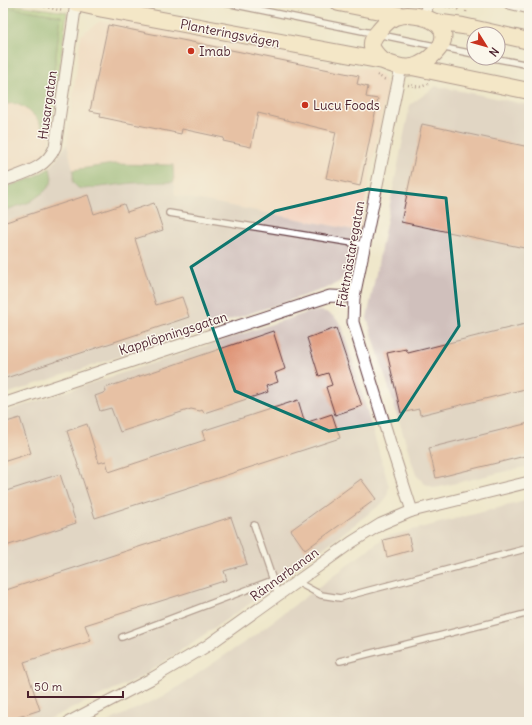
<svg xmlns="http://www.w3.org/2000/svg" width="532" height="725" viewBox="0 0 532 725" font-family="Delius,sans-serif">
<rect width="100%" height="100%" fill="#fbf7ec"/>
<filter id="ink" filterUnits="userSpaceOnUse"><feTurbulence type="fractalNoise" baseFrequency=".025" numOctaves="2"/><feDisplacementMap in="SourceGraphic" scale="8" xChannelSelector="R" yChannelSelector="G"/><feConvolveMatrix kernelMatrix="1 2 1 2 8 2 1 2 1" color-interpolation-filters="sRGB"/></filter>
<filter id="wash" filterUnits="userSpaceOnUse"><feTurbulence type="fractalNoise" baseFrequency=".012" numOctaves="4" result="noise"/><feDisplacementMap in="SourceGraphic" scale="16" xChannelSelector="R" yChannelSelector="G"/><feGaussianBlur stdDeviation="0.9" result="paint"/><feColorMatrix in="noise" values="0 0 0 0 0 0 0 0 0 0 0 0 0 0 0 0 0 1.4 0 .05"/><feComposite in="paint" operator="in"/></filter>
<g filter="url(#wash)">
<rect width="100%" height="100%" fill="#efe7cb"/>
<g fill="#f4d3c0">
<path d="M111 17 373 70 381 75 386 82 387 90 359 231 175 195 173 166 113 164 73 170 67 144 81 35 100 21 109 23Z"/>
<path d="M8 103 16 104 25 108 36 117 42 128 47 125H52V134L48 145 42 156 29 166 3 175V105Z"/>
</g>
<g fill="#d0c0bc">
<path d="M436 86 529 105V466L435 488 425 484 416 475 367 318 410 105Z"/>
<path d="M67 144 73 170V183L84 189 133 183 174 182 175 195 359 231 351 267 345 275 339 282 327 288 3 395V211L30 202 52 178 50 168Z"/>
<path d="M320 311 326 312 333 316 338 321 342 326 389 486 387 497 384 502 257 599 141 677 42 722H3V412L309 312Z"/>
<path d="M529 500V722H107L166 695 252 637 385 537Z"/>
</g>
<path fill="#9ac673" stroke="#72724f" d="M3 3H11L16 5 67 12 52 125H47L61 16 3 6Z"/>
<g fill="#7bab65" stroke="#626548">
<path d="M3 6 61 16 47 125 42 128C39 118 26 107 16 104 12 103 7 104 3 105Z"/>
<path d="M113 164 173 165 174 182 133 183 84 189 78 188 73 183V170Z"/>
<path d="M50 168 52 178 51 184 44 192 30 202 3 211V188L32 178Z"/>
</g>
<g id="blocks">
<g fill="#de9375">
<path d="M108 25 359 76 357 84 368 87 366 97 378 99 360 186 326 178 336 132 258 113 251 147 223 141 224 138 182 129 181 134 100 117 101 113 90 111Z"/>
<path d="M422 124 529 147V249L401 222Z"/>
<path d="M88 195 94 214 124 204 127 212 154 203 163 230 135 239 156 305 182 297 189 317 3 379V223Z"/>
<path d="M529 323V388L420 415 419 409 401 413 387 353 406 349 408 353Z"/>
<path d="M336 328 362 406 335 415 326 387 332 385 328 373 319 376 307 338Z"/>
<path d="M273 331 285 369 275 373 278 382 266 386 268 392 204 413 202 410 200 411 191 409 120 432 111 408 100 411 95 396 106 392 105 388Z"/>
<path d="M298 400 305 423 332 414 340 438 95 518 67 431 87 424 99 463 106 461 109 472 205 440 202 431Z"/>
<path d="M20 418 31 453 3 462V423Z"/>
<path d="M529 423V455L436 478 429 448Z"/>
<path d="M60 474 76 523 3 547V492Z"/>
<path d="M361 479 376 499 305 550 291 530Z"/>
<path d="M231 517 247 564 224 571 227 580 85 625 91 641 24 662 40 710 3 722V591Z"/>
<path d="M408 534 412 550 387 557 383 540Z"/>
</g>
</g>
</g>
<g filter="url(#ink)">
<use href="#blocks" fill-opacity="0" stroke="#633d43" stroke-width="1"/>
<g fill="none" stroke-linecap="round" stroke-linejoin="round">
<defs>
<g id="service">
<path d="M226 3 474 54"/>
<path d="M493 58 529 65"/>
<path d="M169 213 365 245"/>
<path d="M254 525 278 595"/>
<path d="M297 582 321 595 340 598 529 548"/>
<path d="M122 637 273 580"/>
<path d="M340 661 529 613"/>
</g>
<g id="minor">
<path d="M509 3 529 8"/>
<path d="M424 18 428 3"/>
<path d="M401 67 354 297 353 322 392 449 412 511"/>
<path d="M3 181C24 173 46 169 55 147L76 3"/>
<path d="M3 404 147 356 330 296 354 297"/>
<path d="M69 722 151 679 207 646 352 542 381 524 412 511 529 482"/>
</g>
<g id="secondary">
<path d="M76 3 103 9 383 61C392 65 403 69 413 67 426 63 449 46 442 30 436 17 408 12 395 17 388 20 384 25 379 31 375 35 371 41 372 47 374 53 379 57 383 61"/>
<path d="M339 3 400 15"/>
<path d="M435 22 463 26 529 41"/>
<path d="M412 67 529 91"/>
</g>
</defs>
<use href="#service" stroke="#633d43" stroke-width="8"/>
<use href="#minor" stroke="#633d43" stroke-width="13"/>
<use href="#secondary" stroke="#633d43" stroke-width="18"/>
<g stroke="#633d43" stroke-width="2.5" stroke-dasharray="1 3" stroke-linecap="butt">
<path d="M29 3 63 11"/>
<path d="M438 5 456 8 460 11"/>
<path d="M466 12 468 3"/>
<path d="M377 75 384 79 387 80"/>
<path d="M408 85 421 87 428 84"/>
</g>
<use href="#service" stroke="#fff" stroke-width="5.5"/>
<use href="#minor" stroke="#fff" stroke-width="11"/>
<use href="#secondary" stroke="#fbe6c3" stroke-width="16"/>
</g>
</g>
<path d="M0 0H532V725H0ZM368 189 446 198 459 326 398 420 329 431 235 391 191 267 275 211Z" fill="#efe7cb" fill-opacity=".55" fill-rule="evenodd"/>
<path fill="none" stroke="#0f766e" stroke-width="3" stroke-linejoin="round" d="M368 189 446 198 459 326 398 420 329 431 235 391 191 267 275 211Z"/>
<g fill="#c8321e" stroke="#fbf7ec" stroke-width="1.5">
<circle cx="191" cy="51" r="4"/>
<circle cx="305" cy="105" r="4"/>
</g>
<g text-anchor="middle" stroke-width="3" stroke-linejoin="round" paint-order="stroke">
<g font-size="13" fill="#4a1f2b" stroke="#fbf7ec">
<text transform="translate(230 33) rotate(11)" y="5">Planteringsvägen</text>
<text transform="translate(47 105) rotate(-82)" y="5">Husargatan</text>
<text transform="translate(350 254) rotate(-80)" y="5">Fäktmästaregatan</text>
<text transform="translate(173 333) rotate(-18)" y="5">Kapplöpningsgatan</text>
<text transform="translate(284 574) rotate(-36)" y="5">Rännarbanan</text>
</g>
<g font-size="13" fill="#4a1f2b" stroke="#fbf7ec" text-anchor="start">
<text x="199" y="56">Imab</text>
<text x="313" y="110">Lucu Foods</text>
</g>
</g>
<rect width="532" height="725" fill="none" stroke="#fbf7ec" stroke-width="16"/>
<g transform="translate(486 46) rotate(127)"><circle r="19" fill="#fbf7ec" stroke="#b4a19f"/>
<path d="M0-3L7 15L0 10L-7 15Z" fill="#c8321e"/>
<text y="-6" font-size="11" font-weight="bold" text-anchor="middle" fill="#4a1f2b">N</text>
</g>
<path d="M28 691v6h95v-6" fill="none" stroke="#4a1f2b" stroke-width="2"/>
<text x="34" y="691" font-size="12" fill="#4a1f2b" stroke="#fbf7ec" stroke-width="3" paint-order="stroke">50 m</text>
</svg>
